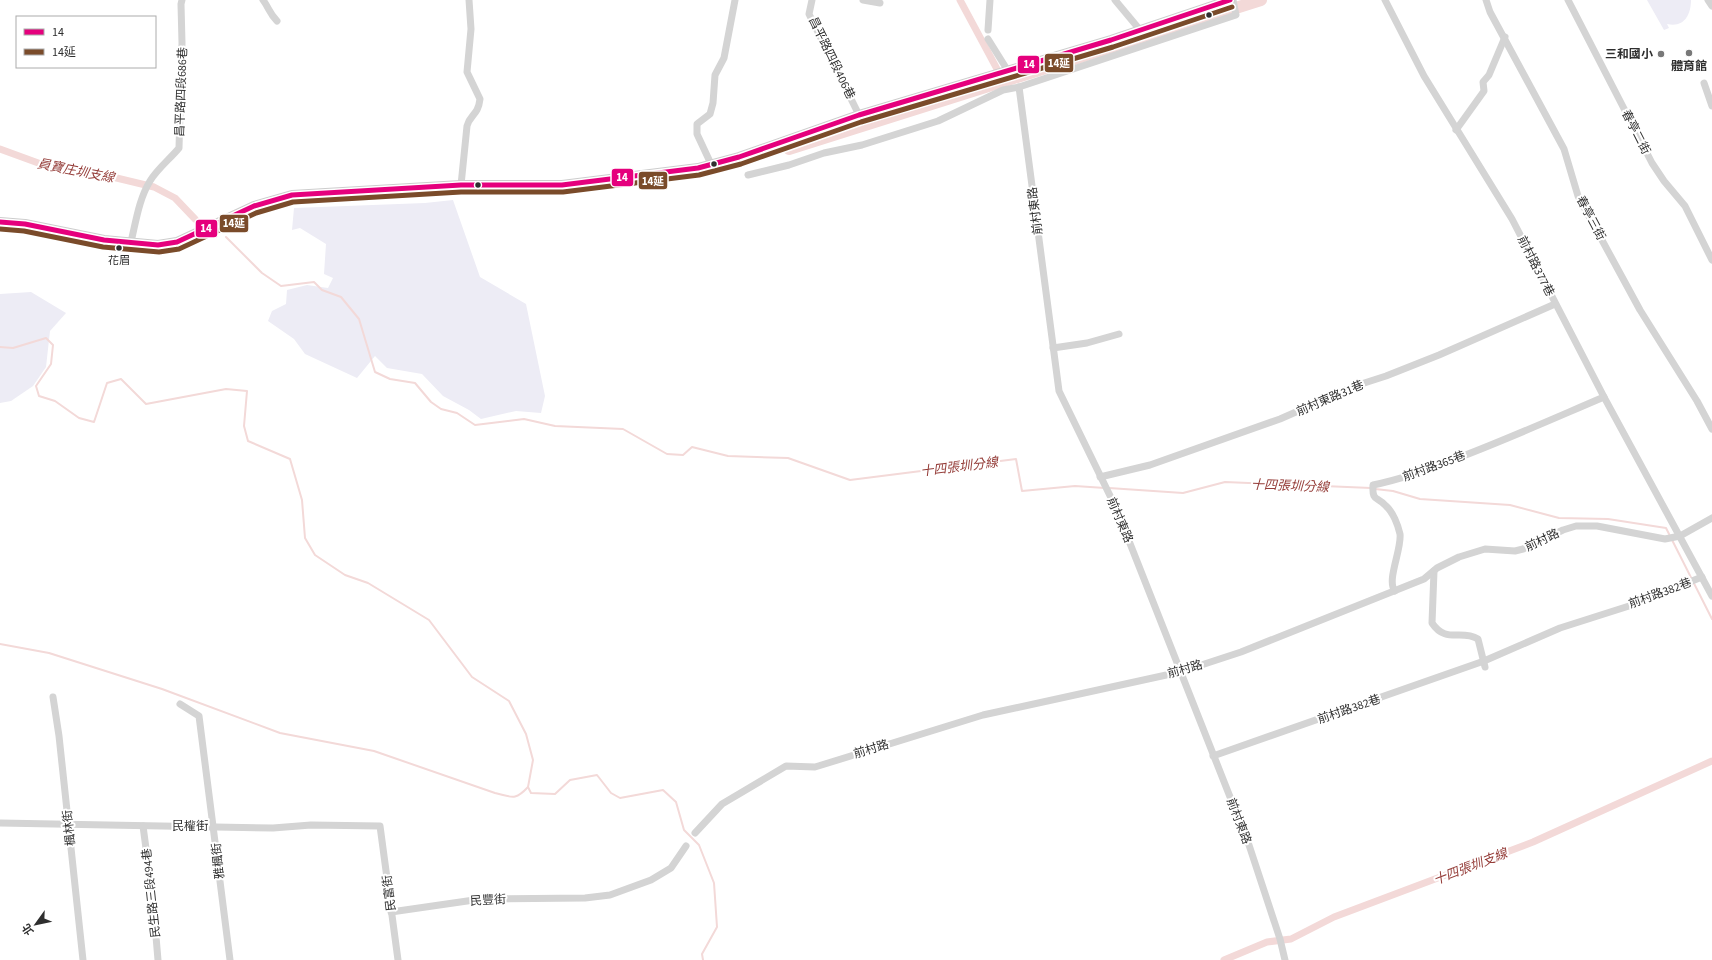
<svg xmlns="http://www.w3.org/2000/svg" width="1712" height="960" viewBox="0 0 1712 960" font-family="'Source Sans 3','Noto Sans TC',sans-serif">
<rect width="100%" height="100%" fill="#fff"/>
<g fill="#edecf5">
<path d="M1647 0H1691C1691 15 1684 28 1667 24L1669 28 1664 30Z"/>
<path d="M453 200 480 277 526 304 545 396 541 413 516 411 481 419 469 410 443 396 422 374 387 368 375 356 357 378 305 354 294 339 268 321 272 311 286 304 287 290 307 285 328 288 333 278 324 274 326 244 300 228 292 230 294 208 425 203Z"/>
<path d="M31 292 66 313 50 331 46 367 33 386 11 401 0 403V294Z"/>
</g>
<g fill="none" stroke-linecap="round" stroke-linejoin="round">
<g stroke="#f3d9d8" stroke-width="2">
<path d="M226 237 262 273 281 286 314 282 322 290 341 297 359 319 375 372 390 379 415 383 431 402 441 409 457 413 475 425 524 419 555 426 623 429 667 454 683 455 692 447 728 456 788 458 850 480 1016 459 1022 491 1075 486 1105 488"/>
<path d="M0 347 13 348 46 338 53 345 51 364 36 386 39 396 55 401 79 418 94 422 107 383 121 379 146 404 226 389 247 391 244 426 248 441 290 459 302 500 305 538 315 555 345 575 368 583 429 620 472 677 509 701 526 734 533 760 528 787 531 793 555 794 570 780 597 775 611 793 620 798 663 790 676 802 684 830 699 845 714 883 717 927 702 954 703 960"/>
<path d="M1109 488 1183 493 1225 482 1371 488"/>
<path d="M1375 489 1393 491 1420 499 1510 505 1559 518 1608 519 1666 528 1712 619"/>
<path d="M0 644 49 653 162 689 280 733 374 751 495 793C512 797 515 801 528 787"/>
</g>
<g stroke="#f3d9d8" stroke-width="7">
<path d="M960 0 1004 82"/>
<path d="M0 149 41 164 87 175 100 174 154 187 175 198 195 219"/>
<path d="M1224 960 1267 942 1291 939 1334 917 1533 842 1712 761"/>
</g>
<path stroke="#f3d9d8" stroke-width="12" d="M789 149 1261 0"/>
<g stroke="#d4d4d4" stroke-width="7">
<path d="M263 0C269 8 269 13 277 21"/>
<path d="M812 0 809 14 859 115"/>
<path d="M863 0 880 3"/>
<path d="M1115 0 1140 30"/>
<path d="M1385 0 1424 76 1512 219 1604 397 1712 596"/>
<path d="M1486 0 1490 12 1564 149 1578 196 1640 310 1697 401 1712 429"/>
<path d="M1568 0 1652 163 1664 181 1685 206 1712 260"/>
<path d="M1708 0 1712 6"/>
<path d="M988 30 990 0"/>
<path d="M988 39 1008 71"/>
<path d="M1704 83 1712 106"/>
<path d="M1019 87 1059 391 1116 508 1249 845 1280 939 1285 960"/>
<path d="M1456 130 1484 91 1483 82 1489 75 1505 37"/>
<path d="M711 164 697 134V124L710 114 713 103 715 75 724 58 735 0"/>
<path d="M748 175 789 165 824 153 862 145 938 121 1003 90 1019 87 1236 15 1233 0"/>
<path d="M461 185 467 126C470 114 478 116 480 99L467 72 471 29 469 0"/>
<path d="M131 242C136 221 139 199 150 181 158 168 170 159 179 148L182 43 181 4 182 0"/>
<path d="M1053 348 1087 343 1119 334"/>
<path d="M1100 477 1150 465 1280 419 1355 386 1386 376 1439 355 1555 304"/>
<path d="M1434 571 1432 623C1446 644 1461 629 1478 639L1485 667"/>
<path d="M1395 591C1386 581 1402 549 1400 534 1398 525 1393 512 1386 506 1377 496 1372 502 1373 485 1404 479 1433 467 1463 456 1510 438 1557 417 1604 397"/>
<path d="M53 697 59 736 83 960"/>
<path d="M180 704 199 716 230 960"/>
<path d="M1213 756 1484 661 1560 628 1629 606 1702 577"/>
<path d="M0 823 273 828 311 825 380 826 398 960"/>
<path d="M143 826 153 901 158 960"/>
<path d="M695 833 722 804 786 766 815 767 983 715 1180 672 1241 652 1424 579 1437 568 1459 557 1485 549 1515 551 1523 549 1563 530 1576 526H1597L1665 539 1680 536 1712 518"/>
<path d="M391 912 481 899 585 898 610 895 651 880 671 868 686 846"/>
</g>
<path stroke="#cdcdcd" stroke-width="10" d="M0 222 25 224 104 240 158 245 177 242 254 206 292 195 461 185H562L698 168 739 157 859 115 1111 40 1230 0"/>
<defs>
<path id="bus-1" d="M0 222 25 224 104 240 158 245 177 242 254 206 292 195 461 185H562L698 168 739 157 859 115 1111 40 1230 0"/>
<path id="bus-2" d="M0 229 24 231 103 247 159 252 179 249 256 213 293 202 461 192H563L699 175 741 164 861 122 1113 47 1232 7"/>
</defs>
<use href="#bus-1" stroke="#fff" stroke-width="8"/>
<use href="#bus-2" stroke="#fff" stroke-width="8"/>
<use href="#bus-1" stroke="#e5007d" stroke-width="5"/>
<use href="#bus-2" stroke="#7a4b2a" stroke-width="5"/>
</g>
<g fill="#2f2f2f" stroke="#fff" stroke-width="1.5">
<circle cx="1209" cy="15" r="3.5"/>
<circle cx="714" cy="164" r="3.5"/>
<circle cx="478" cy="185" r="3.5"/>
<circle cx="119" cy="248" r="3.5"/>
</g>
<g fill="#787878" stroke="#fff" stroke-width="1.5">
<circle cx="1689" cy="53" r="4"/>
<circle cx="1661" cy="54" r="4"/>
</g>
<g text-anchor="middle" stroke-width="4" stroke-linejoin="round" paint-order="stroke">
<g font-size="11" fill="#2f2f2f" stroke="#fff">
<text x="119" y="264">花眉</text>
</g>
<g font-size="12" font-weight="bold" fill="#2f2f2f" stroke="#fff" text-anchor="end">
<text x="1653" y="58">三和國小</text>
<text x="1689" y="70" text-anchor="middle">體育館</text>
</g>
<g font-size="12" fill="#2f2f2f" stroke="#fff">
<text transform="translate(832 58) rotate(64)" y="4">昌平路四段406巷</text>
<text transform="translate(181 92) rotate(-88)" y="4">昌平路四段686巷</text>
<text transform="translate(1636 132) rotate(63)" y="4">春亭二街</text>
<text transform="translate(1035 211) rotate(-97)" y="4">前村東路</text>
<text transform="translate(1591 218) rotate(62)" y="4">春亭三街</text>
<text transform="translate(1536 266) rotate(63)" y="4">前村路377巷</text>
<text transform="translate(1330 398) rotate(-23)" y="4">前村東路31巷</text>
<text transform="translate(1434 466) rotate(-20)" y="4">前村路365巷</text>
<text transform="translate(1120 520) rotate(67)" y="4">前村東路</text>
<text transform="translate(1542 540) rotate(-25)" y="4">前村路</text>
<text transform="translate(1660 593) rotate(-20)" y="4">前村路382巷</text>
<text transform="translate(1185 669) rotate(-16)" y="4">前村路</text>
<text transform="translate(1349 709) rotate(-19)" y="4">前村路382巷</text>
<text transform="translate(871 749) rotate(-17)" y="4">前村路</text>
<text transform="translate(1239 821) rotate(69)" y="4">前村東路</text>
<text x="190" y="830">民權街</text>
<text transform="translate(69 828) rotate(-96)" y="4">楓林街</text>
<text transform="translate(218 861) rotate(-96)" y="4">雅楓街</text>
<text transform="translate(151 893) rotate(-96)" y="4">民生路三段494巷</text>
<text transform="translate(389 893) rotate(-97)" y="4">民富街</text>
<text transform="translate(488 900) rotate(-3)" y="4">民豐街</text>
</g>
<g font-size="13" font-style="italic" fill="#953d39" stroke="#fff">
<text transform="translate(76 170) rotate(11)" y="5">員寶庄圳支線</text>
<text transform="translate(959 466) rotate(-7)" y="5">十四張圳分線</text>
<text transform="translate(1290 485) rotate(2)" y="5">十四張圳分線</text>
<text transform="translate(1470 866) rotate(-21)" y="5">十四張圳支線</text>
</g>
</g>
<g stroke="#fff" stroke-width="1.5">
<rect x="1044" y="53" width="30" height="20" rx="4" fill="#7a4b2a"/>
<rect x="1017" y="55" width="23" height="19" rx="4" fill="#e5007d"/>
<rect x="611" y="168" width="23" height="19" rx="4" fill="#e5007d"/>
<rect x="638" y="171" width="30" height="19" rx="4" fill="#7a4b2a"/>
<rect x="219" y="214" width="30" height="19" rx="4" fill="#7a4b2a"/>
<rect x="195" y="219" width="23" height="19" rx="4" fill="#e5007d"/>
</g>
<g font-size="11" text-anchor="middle" font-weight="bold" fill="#fff">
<text x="1059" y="67">14延</text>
<text x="1029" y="68">14</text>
<text x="622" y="181">14</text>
<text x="653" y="185">14延</text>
<text x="234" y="227">14延</text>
<text x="206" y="232">14</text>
</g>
<rect x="16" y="16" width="140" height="52" fill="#ffffff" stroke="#acacac"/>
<rect x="24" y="29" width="20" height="6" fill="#e5007d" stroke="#acacac"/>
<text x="52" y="36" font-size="12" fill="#2f2f2f">14</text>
<rect x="24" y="49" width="20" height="6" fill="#7a4b2a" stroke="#acacac"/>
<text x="52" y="56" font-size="12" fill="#2f2f2f">14延</text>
<g transform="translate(36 924) rotate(237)" stroke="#ffffff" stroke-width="3" paint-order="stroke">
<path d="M0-3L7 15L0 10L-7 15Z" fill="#2f2f2f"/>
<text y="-6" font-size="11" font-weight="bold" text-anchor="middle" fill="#2f2f2f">北</text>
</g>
</svg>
